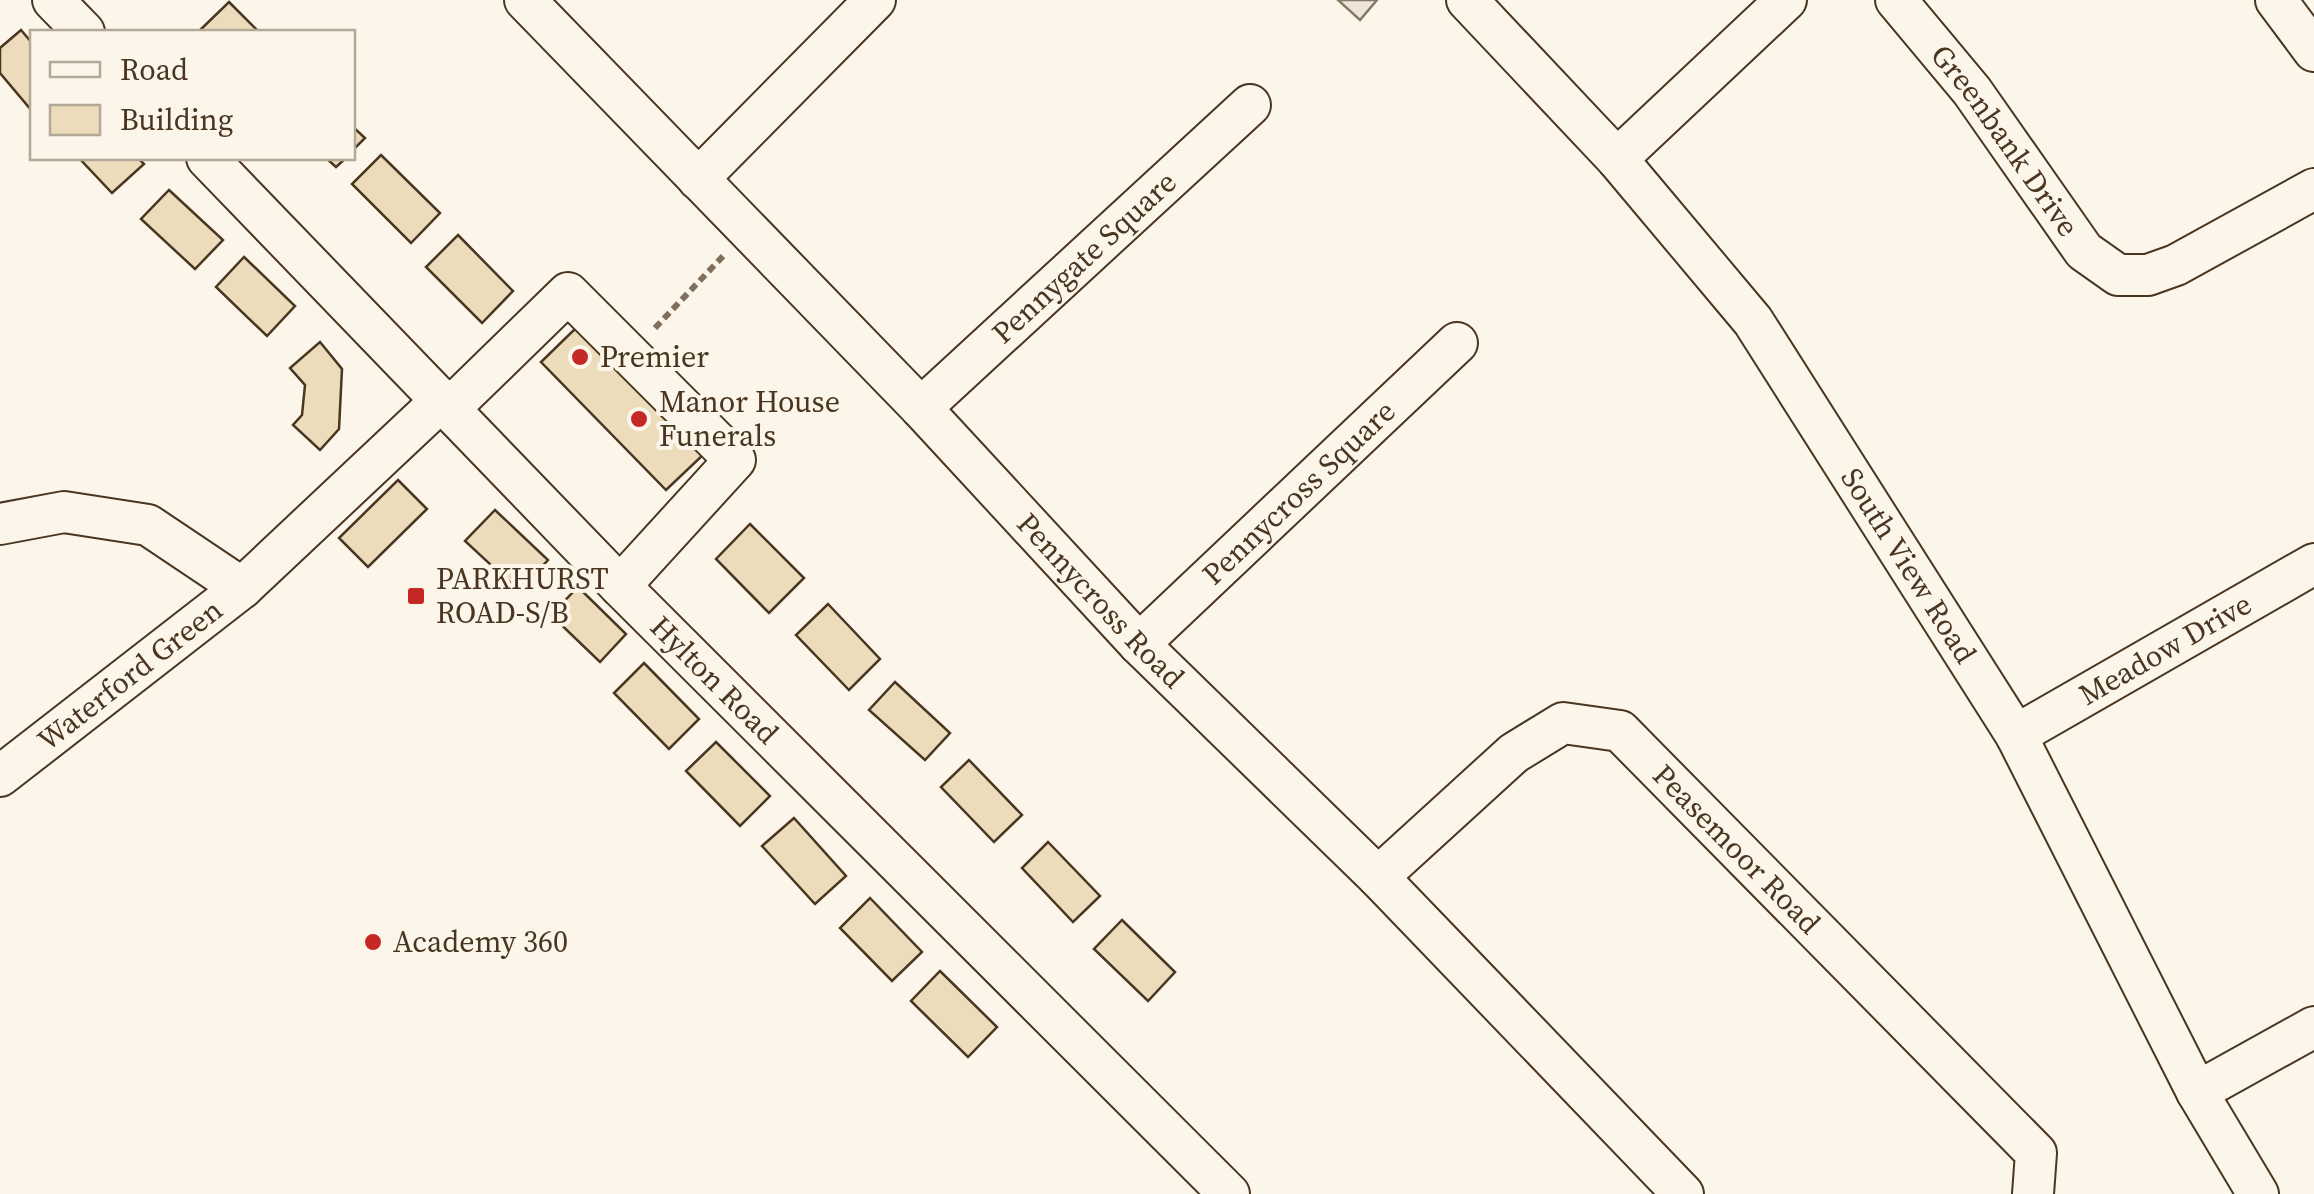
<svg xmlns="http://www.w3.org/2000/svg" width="2314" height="1194" viewBox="0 0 2314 1194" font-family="'Source Serif 4',serif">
<rect width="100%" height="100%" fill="#fbf6e9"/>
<path fill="#ede6d9" stroke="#887966" stroke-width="2.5" d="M1338 0H1377L1360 20Z"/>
<g fill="#ecdcbc" stroke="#4a3520" stroke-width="2.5">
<path d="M229 2 259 32H198Z"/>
<path d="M21 30 32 43V111L0 73V48Z"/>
<path d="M352 126 365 138 352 151Z"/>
<path d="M381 155 440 213 411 243 352 184Z"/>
<path d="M79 158H138L144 164 112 193Z"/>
<path d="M326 158H346L336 167Z"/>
<path d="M169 190 223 240 195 269 141 219Z"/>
<path d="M458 235 513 291 482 323 426 267Z"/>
<path d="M244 257 295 306 267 336 216 287Z"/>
<path d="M578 326 704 454 666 490 541 362Z"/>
<path d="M320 342 342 369 339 429 320 450 293 425 302 415 305 385 290 368Z"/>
<path d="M398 480 427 509 368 567 339 538Z"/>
<path d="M495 510 548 560 519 591 465 541Z"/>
<path d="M750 524 804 578 769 613 716 559Z"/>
<path d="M578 587 626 634 600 662 551 615Z"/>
<path d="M828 604 880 659 849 690 796 635Z"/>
<path d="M644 663 699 719 669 749 614 693Z"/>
<path d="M895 682 950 733 925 760 869 710Z"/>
<path d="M716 742 770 796 740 826 686 771Z"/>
<path d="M969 760 1022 815 994 842 941 787Z"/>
<path d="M794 818 846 876 815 904 762 846Z"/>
<path d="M1048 842 1100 896 1073 922 1022 868Z"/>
<path d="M870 898 922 952 892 981 840 928Z"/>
<path d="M1122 920 1175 972 1148 1001 1094 949Z"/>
<path d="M940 971 997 1027 968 1057 911 1001Z"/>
</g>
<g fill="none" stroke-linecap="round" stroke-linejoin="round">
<defs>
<g id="minor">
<path d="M53 0 84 32"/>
<path id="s1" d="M525 0 921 408 1139 644 1378 877 1683 1194"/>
<path id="s2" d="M1467 0 1617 159 1753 321 2016 735 2197 1092 2258 1194"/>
<path id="s3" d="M1896 0 1972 91 2084 251 2118 275H2148L2176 265 2314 189"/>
<path d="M2276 0 2314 51"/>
<path id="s4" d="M207 158 620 586 1229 1194"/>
<path d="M1617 159 1786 0"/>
<path d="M698 179 875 0"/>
<path d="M451 407 568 293 735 460 620 586"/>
<path id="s5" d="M921 408 1250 105"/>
<path d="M0 524 64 512 148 525 242 588 0 776"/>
<path d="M242 588 443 399"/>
<path id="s6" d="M1139 644 1457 343"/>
<path id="s7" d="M2016 735 2314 564"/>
<path id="s8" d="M1378 877 1514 753 1563 723 1620 731 2036 1153 2033 1194"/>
<path d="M2197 1092 2314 1027"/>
</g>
</defs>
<use href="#minor" stroke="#4a3520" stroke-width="44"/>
<path stroke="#7f6f5c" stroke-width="6" stroke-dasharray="8 5" stroke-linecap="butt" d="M655 328 725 254"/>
<use href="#minor" stroke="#fbf6e9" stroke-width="40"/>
</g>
<g fill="#c62828" stroke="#fbf6e9" stroke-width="4">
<circle cx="580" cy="357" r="10"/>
<circle cx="639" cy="419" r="10"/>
<rect x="406" y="586" width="20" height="20" rx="5"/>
<circle cx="373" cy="942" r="10"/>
</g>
<g text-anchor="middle" stroke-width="8" stroke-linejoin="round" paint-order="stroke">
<g font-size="30" fill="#4a3520" stroke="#fbf6e9">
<text dy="10" stroke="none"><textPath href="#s3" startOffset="178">Greenbank Drive</textPath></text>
<text dy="10" stroke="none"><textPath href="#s5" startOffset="222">Pennygate Square</textPath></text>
<text dy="10" stroke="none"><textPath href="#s6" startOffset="220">Pennycross Square</textPath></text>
<text dy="10" stroke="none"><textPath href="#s2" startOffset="720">South View Road</textPath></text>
<text dy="10" stroke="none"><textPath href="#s1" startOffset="832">Pennycross Road</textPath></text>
<text dy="10" stroke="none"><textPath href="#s7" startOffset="172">Meadow Drive</textPath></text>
<text transform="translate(130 675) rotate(-38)" y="10">Waterford Green</text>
<text dy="10" stroke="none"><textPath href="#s4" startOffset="728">Hylton Road</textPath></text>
<text dy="10" stroke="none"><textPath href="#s8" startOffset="465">Peasemoor Road</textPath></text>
</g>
<g font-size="30" fill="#4a3520" stroke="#fbf6e9" text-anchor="start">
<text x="600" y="367">Premier</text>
<text x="659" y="412">Manor House<tspan x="659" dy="34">Funerals</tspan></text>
<text x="436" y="589">PARKHURST<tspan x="436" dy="34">ROAD-S/B</tspan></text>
<text x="393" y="952">Academy 360</text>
</g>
</g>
<rect x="30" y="30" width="325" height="130" fill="#fbf6e9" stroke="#b4a999" stroke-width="2.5"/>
<rect x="50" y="62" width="50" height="15" fill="#fbf6e9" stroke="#b4a999" stroke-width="2.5"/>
<text x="120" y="80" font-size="30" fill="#4a3520">Road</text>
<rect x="50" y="105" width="50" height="30" fill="#ecdcbc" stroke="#b4a999" stroke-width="2.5"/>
<text x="120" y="130" font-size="30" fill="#4a3520">Building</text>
</svg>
